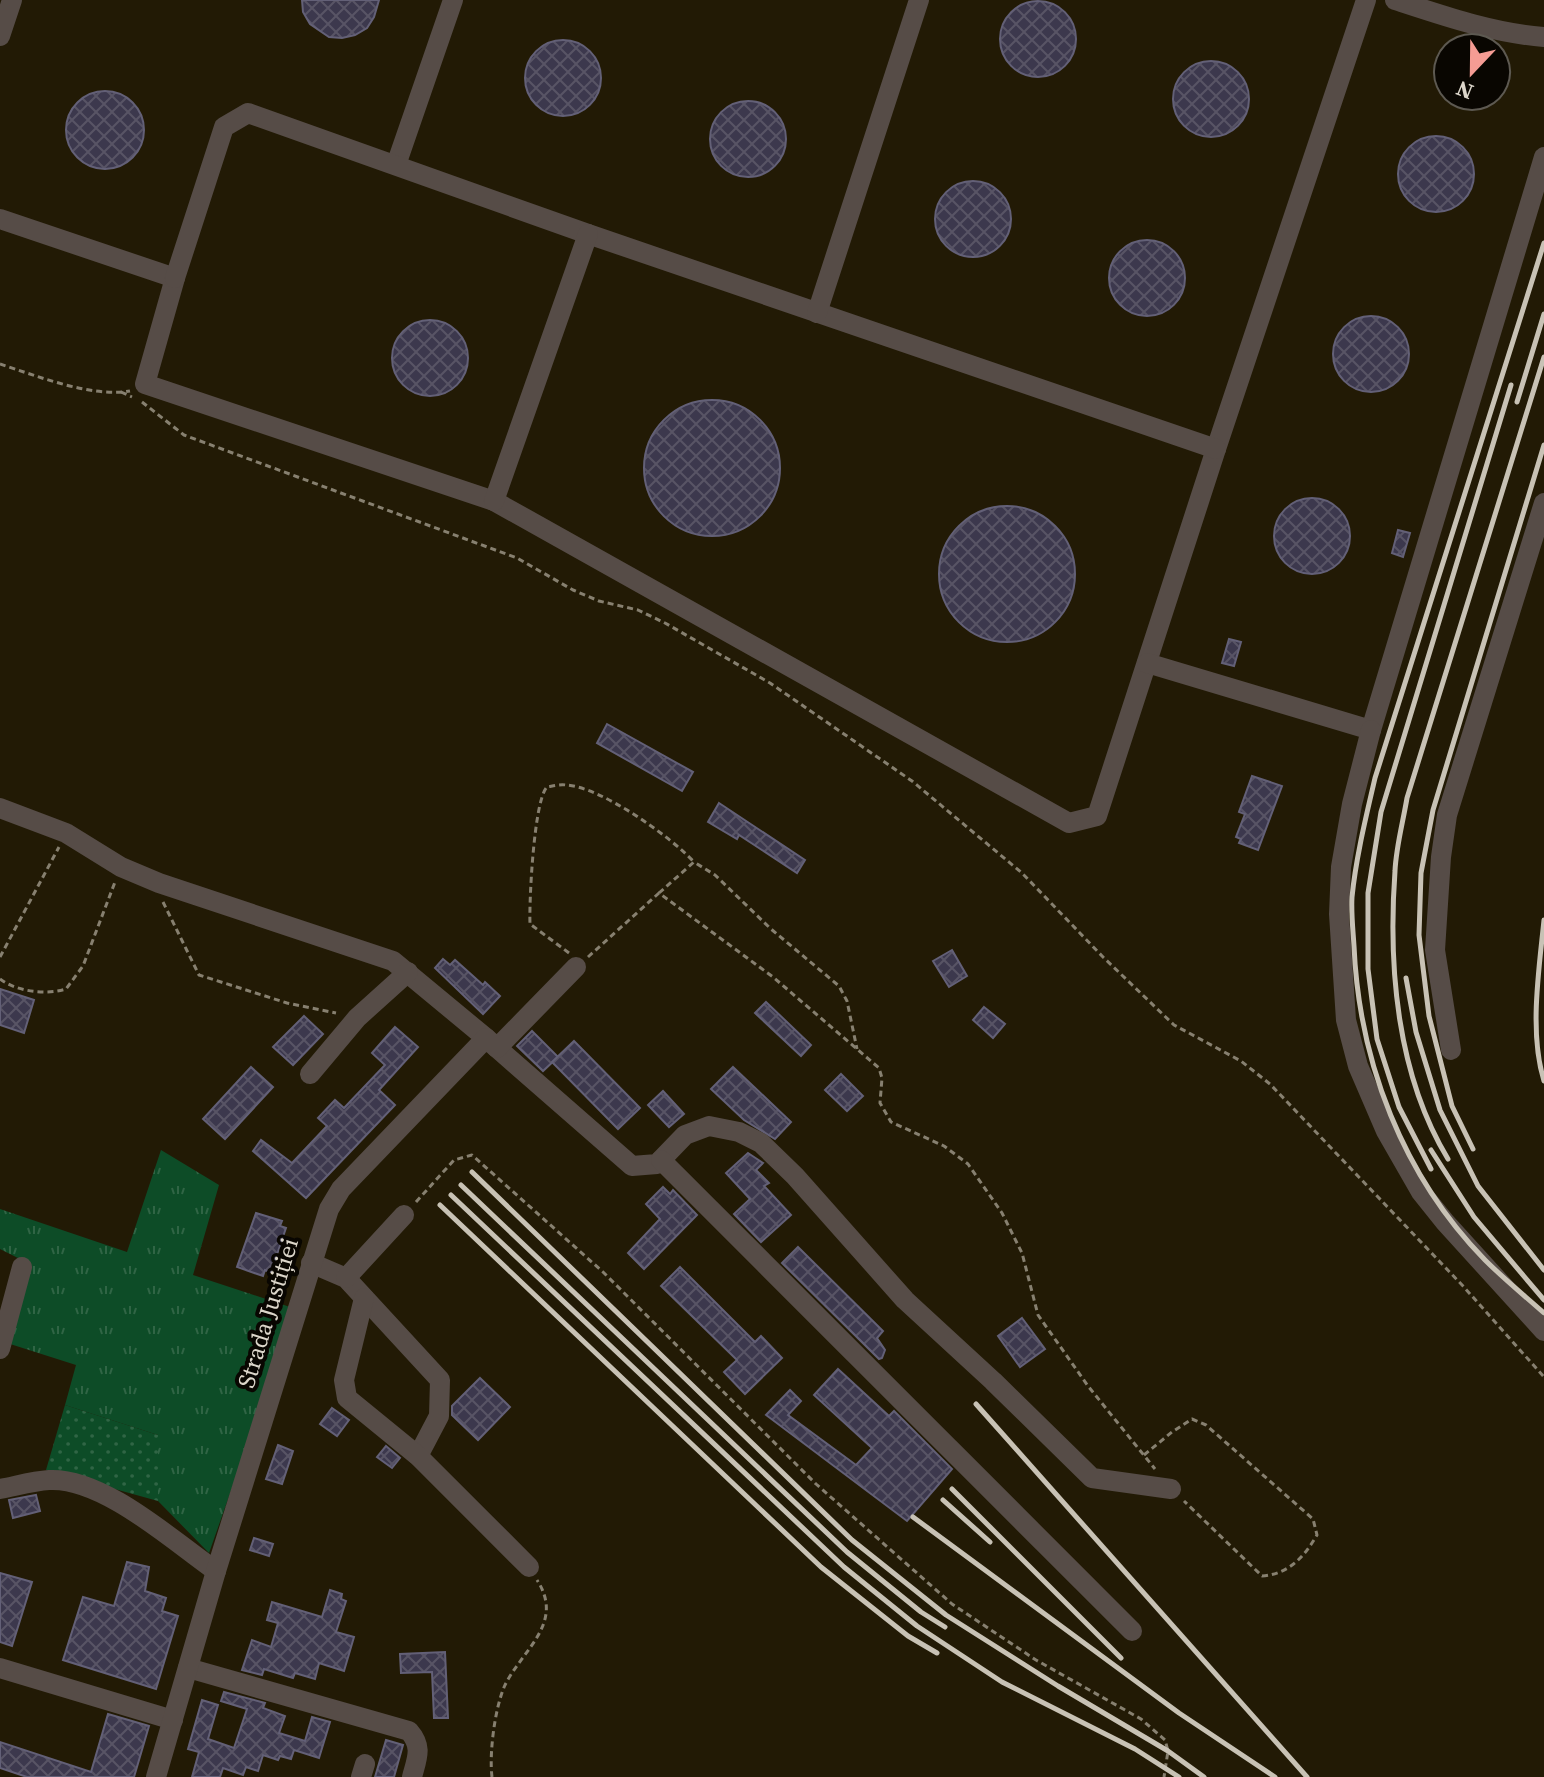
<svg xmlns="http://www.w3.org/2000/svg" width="1544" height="1777" viewBox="0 0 1544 1777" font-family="'Source Serif 4',serif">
<defs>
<pattern id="grass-tufts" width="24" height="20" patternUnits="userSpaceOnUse" patternTransform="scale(2)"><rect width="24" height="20" fill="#0d4c27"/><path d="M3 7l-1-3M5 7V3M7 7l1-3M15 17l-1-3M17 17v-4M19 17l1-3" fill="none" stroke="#306545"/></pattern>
<pattern id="garden-dots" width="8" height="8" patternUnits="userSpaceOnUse" patternTransform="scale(2)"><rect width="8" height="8" fill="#0d4c27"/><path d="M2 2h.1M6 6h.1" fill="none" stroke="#306545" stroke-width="1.8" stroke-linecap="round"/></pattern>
<pattern id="building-cross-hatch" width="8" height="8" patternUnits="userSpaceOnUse" patternTransform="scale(2)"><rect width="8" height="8" fill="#3c384d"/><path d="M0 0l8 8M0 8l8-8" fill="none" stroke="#585465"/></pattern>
</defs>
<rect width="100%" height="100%" fill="#221a05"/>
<path fill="url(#grass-tufts)" d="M161 1150 219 1185 193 1275 290 1307 252 1431 209 1553 158 1501V1435L65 1405 76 1365 7 1343 28 1263 0 1249V1209L127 1252Z"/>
<path fill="url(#garden-dots)" d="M65 1405 158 1435V1501L46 1470Z"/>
<g fill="url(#building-cross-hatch)" stroke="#636077" stroke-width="2">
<path d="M302 0H379L374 17 367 28 355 35 342 38 329 37 310 24 303 12Z"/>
<circle cx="1038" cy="39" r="38"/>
<circle cx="563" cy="78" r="38"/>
<circle cx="1211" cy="99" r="38"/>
<circle cx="105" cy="130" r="39"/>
<circle cx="748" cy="139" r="38"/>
<circle cx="1436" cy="174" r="38"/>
<circle cx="973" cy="219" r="38"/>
<circle cx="1147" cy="278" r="38"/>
<circle cx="1371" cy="354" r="38"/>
<circle cx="430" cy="358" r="38"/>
<circle cx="712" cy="468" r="68"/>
<circle cx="1312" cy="536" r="38"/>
<circle cx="1007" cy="574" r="68"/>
<path d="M1398 530 1410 533 1403 557 1392 553Z"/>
<path d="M1229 639 1241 642 1234 666 1222 663Z"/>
<path d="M607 724 693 772 682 791 597 743Z"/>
<path d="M1252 776 1282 786 1258 850 1239 843 1241 839 1236 837 1245 814 1239 812Z"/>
<path d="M719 803 805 860 797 873 739 835 737 839 708 822Z"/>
<path d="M952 950 967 976 949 987 933 961Z"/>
<path d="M443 959 450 965 455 960 483 985 485 982 500 996 483 1014 435 968Z"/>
<path d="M0 989 34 1000 24 1033 0 1025Z"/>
<path d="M766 1002 811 1045 801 1056 755 1013Z"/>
<path d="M984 1007 1005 1024 993 1038 973 1020Z"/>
<path d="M304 1016 323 1034 293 1065 273 1047Z"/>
<path d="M395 1027 418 1047 379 1090 395 1105 306 1198 253 1151 261 1140 292 1163 327 1126 318 1118 335 1100 344 1108 385 1065 372 1053Z"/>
<path d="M532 1031 558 1057 543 1071 517 1046Z"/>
<path d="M574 1041 640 1108 618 1129 552 1062Z"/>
<path d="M251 1067 273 1087 225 1139 203 1119Z"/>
<path d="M733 1067 791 1122 775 1139 744 1120 711 1089Z"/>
<path d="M841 1074 863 1096 847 1111 825 1090Z"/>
<path d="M663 1091 684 1114 669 1127 648 1105Z"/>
<path d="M748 1153 763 1163 756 1170 769 1183 764 1186 791 1215 761 1242 734 1214 750 1199 726 1173Z"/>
<path d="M663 1187 670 1194 673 1190 697 1215 644 1269 628 1253 660 1219 646 1204Z"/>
<path d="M256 1213 282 1221 280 1226 286 1228 271 1272 265 1270 263 1276 237 1267Z"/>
<path d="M798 1247 883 1331 877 1338 885 1350 882 1358 879 1359 782 1263Z"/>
<path d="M680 1267 755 1342 761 1336 782 1358 745 1394 724 1372 737 1360 661 1286Z"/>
<path d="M1022 1318 1045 1349 1020 1367 998 1336Z"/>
<path d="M838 1369 889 1416 894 1411 952 1469 907 1521 766 1415 790 1390 801 1401 788 1415 856 1465 872 1448 814 1395Z"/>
<path d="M480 1378 510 1407 478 1440 452 1415V1406Z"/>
<path d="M332 1408 349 1420 337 1436 320 1424Z"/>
<path d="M278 1445 293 1451 282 1484 266 1479Z"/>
<path d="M386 1446 400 1458 392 1468 377 1457Z"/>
<path d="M36 1495 40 1511 13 1518 9 1500Z"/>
<path d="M254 1538 273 1544 269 1556 250 1550Z"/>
<path d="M127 1562 149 1567 145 1591 166 1598 162 1611 178 1616 156 1689 63 1660 83 1597 114 1606Z"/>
<path d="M0 1573 32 1582 12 1646 0 1642Z"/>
<path d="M330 1590 342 1594 341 1599 346 1601 336 1632 354 1637 344 1671 319 1663 315 1679 295 1673 293 1678 264 1669 262 1675 242 1670 252 1640 271 1647 278 1623 267 1620 272 1602 322 1617Z"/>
<path d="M445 1652 448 1718H434L432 1672 401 1673 400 1654Z"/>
<path d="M224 1692 265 1703 263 1708 285 1716 279 1733 305 1741 312 1717 330 1722 319 1758 294 1750 291 1759 280 1756 278 1760 263 1755 258 1771 246 1767 243 1775 223 1768 220 1777H192L199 1752 188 1749 202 1700 218 1705 208 1739 234 1748 247 1709 221 1701Z"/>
<path d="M108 1714 149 1726 134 1777H27L0 1768V1742L91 1772Z"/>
<path d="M386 1740 403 1745 394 1777H375Z"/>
</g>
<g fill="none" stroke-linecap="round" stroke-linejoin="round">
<g stroke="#878070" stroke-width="3" stroke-dasharray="6 4" stroke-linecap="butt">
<path d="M0 364C37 376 92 398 130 391"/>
<path d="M121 392 132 397"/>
<path d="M142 402 184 435 517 558 573 590 599 601 638 610 665 623 770 683 912 781 1022 873 1103 957 1174 1025 1241 1061 1270 1084 1463 1286 1544 1377"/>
<path d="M659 893 694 862 715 875 771 929 839 986 847 1001 857 1049"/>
<path d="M163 902 199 975 287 1003 336 1013"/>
<path d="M569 953 530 924C529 901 534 800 547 787 553 786 560 784 566 785 601 787 670 836 694 862"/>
<path d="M0 957 59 847"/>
<path d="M588 957 659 893 773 977 879 1068 882 1078 880 1103 891 1122 944 1146 968 1164 1002 1213 1022 1253 1038 1315 1088 1386 1155 1469"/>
<path d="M0 979C17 992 47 995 66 989L83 966 115 882"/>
<path d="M416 1202 454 1160 472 1155 603 1272 816 1484 952 1604 1036 1660 1141 1719 1165 1740 1168 1751 1164 1777"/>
<path d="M1144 1455 1172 1432 1192 1419 1206 1425 1313 1519 1317 1535C1304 1557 1289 1574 1262 1576L1184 1501"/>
<path d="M492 1777C489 1753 495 1707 505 1685 523 1649 565 1623 537 1580"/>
</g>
<g stroke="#564c47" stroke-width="20">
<path d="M1395 0C1444 16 1493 33 1544 37"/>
<path d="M0 36 12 0"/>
<path d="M396 165 453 0"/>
<path d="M0 219 175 278 145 384 494 501 1069 823 1097 816 1216 449 1366 0"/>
<path d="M175 278 224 127 248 113 588 234 1216 449"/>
<path d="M817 313 919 0"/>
<path d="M494 501 588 234"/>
<path d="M1147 663 1371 730 1544 157"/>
<path d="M1371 730 1352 804 1341 867 1339 914 1346 1020 1358 1066 1386 1131 1421 1192 1445 1222 1544 1331"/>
<path d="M0 808 66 833 121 867 159 883 393 961 486 1038"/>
<path d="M497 1048 632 1166 657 1164 685 1135 709 1126 739 1132 761 1143 795 1176 905 1300 993 1381 1092 1478 1171 1489"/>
<path d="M1451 1050 1435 950 1441 857 1447 815 1544 503"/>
<path d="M310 1074 357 1018 408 972"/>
<path d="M661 1160 1132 1631"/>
<path d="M311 1263 346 1278 440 1380 439 1416 418 1456"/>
<path d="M346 1278 404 1215"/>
<path d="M364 1298 344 1380 347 1398 418 1456 529 1567"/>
<path d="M0 1349 22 1267"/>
<path d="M0 1489C16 1486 33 1481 49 1480 103 1477 173 1541 216 1571"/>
<path d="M0 1668 173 1720"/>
<path d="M188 1668 409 1731C423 1747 417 1758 412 1777"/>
<path d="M156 1777 216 1571 329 1209 341 1189 486 1038 497 1048 576 967"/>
<path d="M361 1777 365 1764"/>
</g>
<g stroke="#c8c2b5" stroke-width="5">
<path d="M1544 243 1375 778C1366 817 1356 857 1352 897 1351 913 1353 930 1354 946 1359 1062 1403 1176 1485 1260 1504 1279 1525 1296 1544 1313"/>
<path d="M1517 402 1544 314"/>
<path d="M1544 920C1539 970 1529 1033 1544 1081"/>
<path d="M1406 978 1416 1032 1440 1110 1478 1186 1544 1270"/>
<path d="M1473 1149 1452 1106 1429 1016 1419 935 1421 873 1433 810 1544 445"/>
<path d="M1431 1150 1474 1217 1544 1300"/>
<path d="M1448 1159C1397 1075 1388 967 1395 871 1396 847 1403 822 1407 798L1544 357"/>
<path d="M1431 1169 1399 1107 1377 1039 1368 969V893L1381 812 1511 385"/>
<path d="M472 1172 852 1540 946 1615 1058 1686 1168 1751 1204 1777"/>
<path d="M461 1185 847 1552 921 1612 945 1627"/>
<path d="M451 1195 844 1567 917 1626 1002 1682 1135 1749 1179 1777"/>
<path d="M440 1205 821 1567 908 1636 937 1653"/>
<path d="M976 1404 1307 1777"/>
<path d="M952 1489 1121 1658"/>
<path d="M943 1500 990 1542"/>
<path d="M913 1517 1179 1713 1275 1777"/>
</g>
</g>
<g text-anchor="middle" stroke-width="8" stroke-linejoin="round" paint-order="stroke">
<g font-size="24" fill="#dcd6ca" stroke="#090601">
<text transform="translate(268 1313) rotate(-73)" y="8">Strada Justiției</text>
</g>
</g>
<g transform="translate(1472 72) rotate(202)"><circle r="38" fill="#090601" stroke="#5d5951" stroke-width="2"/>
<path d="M0-6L14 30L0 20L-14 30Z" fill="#f59c94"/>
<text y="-12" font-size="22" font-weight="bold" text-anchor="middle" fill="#dcd6ca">N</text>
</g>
</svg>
